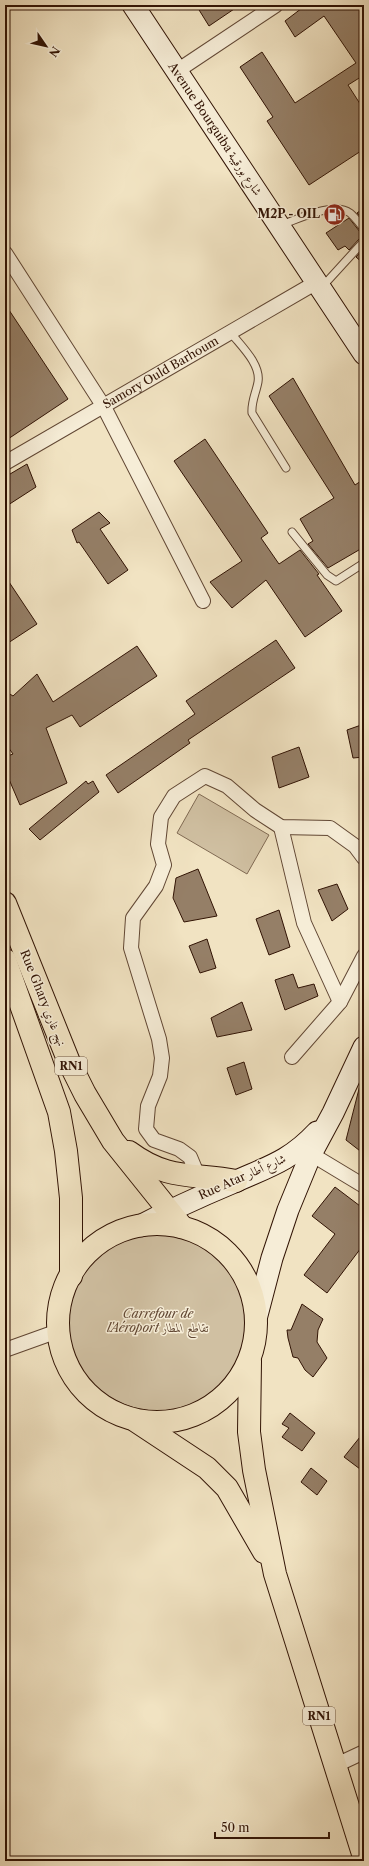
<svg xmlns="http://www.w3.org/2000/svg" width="369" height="1866" viewBox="0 0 369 1866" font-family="'Libre Caslon Text',Amiri,serif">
<rect width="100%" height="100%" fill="#f1e3c2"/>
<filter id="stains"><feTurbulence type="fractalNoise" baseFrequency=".005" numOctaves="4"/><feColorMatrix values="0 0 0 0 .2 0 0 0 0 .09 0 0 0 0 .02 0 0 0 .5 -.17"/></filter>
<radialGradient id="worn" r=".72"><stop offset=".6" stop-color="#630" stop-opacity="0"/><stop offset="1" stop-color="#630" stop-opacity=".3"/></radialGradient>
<g fill="#d0c0a2" stroke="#806a53">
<path d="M199 794 269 835 247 874 177 833Z"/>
<circle cx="158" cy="1321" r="90"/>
</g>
<g fill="#957f67" stroke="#311304">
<path d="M196 5H240L209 26Z"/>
<path d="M306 5H359L364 12V75L348 85 364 110V149L309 185 267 121 273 117 240 67 262 52 295 103 356 63 324 16 295 37 285 21Z"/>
<path d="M364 208V221L357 213Z"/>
<path d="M349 218 360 232 364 234V236L360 238 349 250 345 246 338 250 326 233Z"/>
<path d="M364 248V264L356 257Z"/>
<path d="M5 304 68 399 5 441Z"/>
<path d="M293 378 355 485 364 479V547L328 568 308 544 313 541 300 519 334 498 269 396Z"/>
<path d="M205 439 268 533 261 538 279 564 300 550 319 574 317 575 342 611 305 637 266 580 232 608 210 582 242 561 174 461Z"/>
<path d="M27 464 36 487 5 507V477Z"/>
<path d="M99 512 110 523 100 529 128 570 108 584 79 542 77 543 72 530Z"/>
<path d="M5 576 37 624 5 645Z"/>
<path d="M276 640 295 668 188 740 190 743 118 793 106 775 195 714 186 701Z"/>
<path d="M137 646 157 676 80 727 72 715 46 728 67 783 20 805 5 770V757L13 754 5 743V691L13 696 37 674 53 702Z"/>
<path d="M364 724V757L353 758 347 730Z"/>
<path d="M299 747 309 777 279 788 272 757Z"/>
<path d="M86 781 88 784 93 781 99 792 40 840 29 829Z"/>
<path d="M198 869 217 916 184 922 173 898 176 878Z"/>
<path d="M337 884 348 909 332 921 318 890Z"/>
<path d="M279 910 290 947 269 955 256 919Z"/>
<path d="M207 939 216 968 200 973 189 946Z"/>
<path d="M293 974 298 988 314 984 318 996 285 1010 275 980Z"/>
<path d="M242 1002 252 1030 217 1037 211 1018Z"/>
<path d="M244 1062 252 1089 236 1095 227 1068Z"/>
<path d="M360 1085 364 1086V1154L346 1140Z"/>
<path d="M335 1187 364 1209V1244L327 1293 304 1275 335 1234 312 1216Z"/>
<path d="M302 1304 323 1319 318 1330 317 1342 327 1358 313 1377 305 1370 298 1358 293 1357 288 1338 287 1330H291Z"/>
<path d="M290 1413 315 1433 302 1451 282 1437 289 1428 282 1424Z"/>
<path d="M364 1432V1472L344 1457Z"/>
<path d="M311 1468 327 1481 317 1495 301 1482Z"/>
</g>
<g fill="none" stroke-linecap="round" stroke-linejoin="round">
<defs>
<g id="lane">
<path d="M281 225C298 219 334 201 350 213 355 217 360 224 364 229"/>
<path d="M322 287 364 241"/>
<path d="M231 333C241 346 261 364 258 382 256 393 251 402 252 413L286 468"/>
<path d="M292 532 327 575 336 581 364 563"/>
</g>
<g id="street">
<path d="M177 71 276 5"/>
<path d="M5 253 104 407 203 601"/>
<path id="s1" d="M5 463 317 282"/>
<path d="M281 827 304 923 340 1002"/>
<path d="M292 1057 340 1002 364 956"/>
<path d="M311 1154 364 1186"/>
<path d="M196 1177 195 1169 190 1157 179 1149 154 1140 146 1129 148 1106 160 1076 162 1058 159 1039 131 948 133 918 156 886 164 865 158 844 161 817 174 796 205 776 227 786 255 810 281 827 330 828 355 846 364 858"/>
<path d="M5 1350 58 1331"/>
<path d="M334 1766 364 1752"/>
</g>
<g id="secondary">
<path d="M133 5 364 354"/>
<path d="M140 1226C170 1210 201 1196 232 1183 267 1167 289 1162 317 1132"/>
<path d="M256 1319 272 1258 288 1210 311 1154 333 1113 364 1047"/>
</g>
<g id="highway">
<path d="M5 903 69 1062 85 1094 113 1141 182 1227"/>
<path d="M5 960 59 1112 66 1151 71 1198V1276"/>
<path d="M129 1152C168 1181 193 1173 236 1181"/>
<circle cx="157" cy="1323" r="99"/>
<path d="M250 1361 249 1432 254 1470 275 1574 364 1857"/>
<path d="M136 1421 207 1468 227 1488 264 1552"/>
</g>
</defs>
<use href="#lane" stroke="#614734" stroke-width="9"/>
<use href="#street" stroke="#614734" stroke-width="16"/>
<use href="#secondary" stroke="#311304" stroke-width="23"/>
<use href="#highway" stroke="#311304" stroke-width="24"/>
<use href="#lane" stroke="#f6edd7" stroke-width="7"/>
<use href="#street" stroke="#f6edd7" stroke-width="14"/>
<use href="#secondary" stroke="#f6edd7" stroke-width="21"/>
<use href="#highway" stroke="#f1e3c2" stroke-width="22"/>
</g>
<defs>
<symbol id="fuel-disc" viewBox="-11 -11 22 22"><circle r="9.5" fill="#8f2418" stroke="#f6edd7"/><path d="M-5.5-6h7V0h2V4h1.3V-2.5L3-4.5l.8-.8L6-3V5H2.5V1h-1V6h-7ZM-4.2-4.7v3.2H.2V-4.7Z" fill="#fff"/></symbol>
</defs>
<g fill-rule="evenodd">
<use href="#fuel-disc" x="322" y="202" width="25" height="25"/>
</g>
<g text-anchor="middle" stroke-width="3" stroke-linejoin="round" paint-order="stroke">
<g fill="#f6edd7" stroke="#6c5443" stroke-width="1">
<rect x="55" y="1057" width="32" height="18" rx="3"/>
<rect x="303" y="1707" width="32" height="18" rx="3"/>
</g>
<g font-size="11" font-weight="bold" fill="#311304">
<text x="71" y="1070">RN1</text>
<text x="319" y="1720">RN1</text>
</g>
<g font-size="12" fill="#311304" stroke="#f6edd7">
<text transform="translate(215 129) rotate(56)" y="4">Avenue Bourguiba شارع بورقيبة</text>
<text dy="4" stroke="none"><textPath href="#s1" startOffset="180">Samory Ould Barhoum</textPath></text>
<text transform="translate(43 998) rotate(68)" y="4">Rue Ghary نهج غاري</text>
<text transform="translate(242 1177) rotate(-24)" y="4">Rue Atar شارع أطار</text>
</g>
<g font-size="12" font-weight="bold" fill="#311304" stroke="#f6edd7" text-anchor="end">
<text x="320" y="218">M2P - OIL</text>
</g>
<g font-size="12" font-style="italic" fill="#614733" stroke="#f6edd7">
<text x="158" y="1318">Carrefour de<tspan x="158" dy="14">l'Aéroport تقاطع المطار</tspan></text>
</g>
</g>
<rect width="369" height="1866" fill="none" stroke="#f1e3c2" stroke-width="20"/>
<rect x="6" y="6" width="357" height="1854" fill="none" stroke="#311304" stroke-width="2"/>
<rect x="10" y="10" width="349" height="1846" fill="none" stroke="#311304"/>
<g transform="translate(46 46) rotate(124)" stroke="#f6edd7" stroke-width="3" paint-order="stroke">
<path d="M0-3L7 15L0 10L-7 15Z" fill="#311304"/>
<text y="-6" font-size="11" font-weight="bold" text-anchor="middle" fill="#311304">N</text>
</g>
<path d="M215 1832v6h114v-6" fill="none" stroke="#311304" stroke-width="2"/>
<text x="221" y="1832" font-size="12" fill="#311304" stroke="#f6edd7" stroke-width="3" paint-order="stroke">50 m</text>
<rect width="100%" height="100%" filter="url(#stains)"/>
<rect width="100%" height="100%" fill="url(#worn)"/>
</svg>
